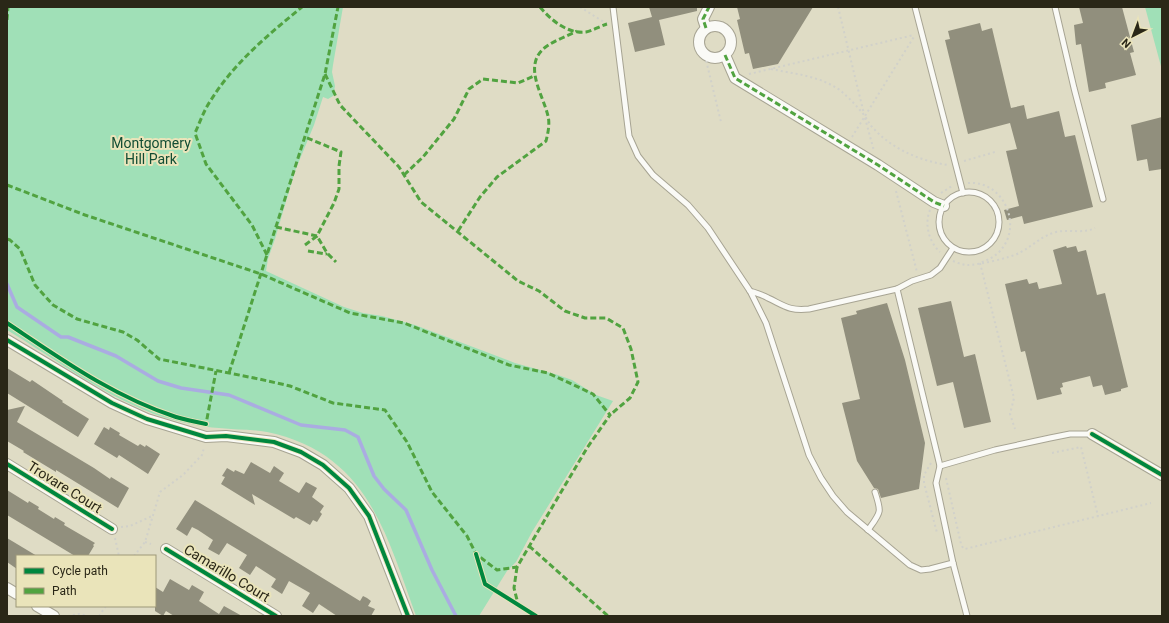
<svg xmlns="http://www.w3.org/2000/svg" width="1169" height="623" viewBox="0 0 1169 623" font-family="Roboto,sans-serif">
<rect width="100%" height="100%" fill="#dfdcc5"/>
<g fill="#a0e0b7">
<path d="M7 7H343L333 65 332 72 335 86 333 96 328 99 323 97 314 125 295 171 275 239 268 259 266 271 344 307 363 313 382 316 415 325 515 363 558 375 572 380 596 395 613 401 532 532 516 562 507 571 479 616H416C386 533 367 453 267 432 251 429 235 430 219 428 200 427 181 422 163 417 108 399 57 360 7 330Z"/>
<path d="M1145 7H1162V70Z"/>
</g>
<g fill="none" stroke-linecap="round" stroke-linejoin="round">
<path stroke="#aaace1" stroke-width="3.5" d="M7 284 17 307 61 337H68L116 356 158 381 181 388 229 395 301 425 345 430 358 437 374 476 384 489 406 510 432 570 456 616"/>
</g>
<g fill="#918f7d">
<path d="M649 7H697V11L659 20 665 45 635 52 628 23 652 17Z"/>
<path d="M737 7H813L778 64 753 69 749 53 745 54 737 20 740 19Z"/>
<path d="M1079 7H1122L1134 52 1130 53 1136 75 1105 83 1106 88 1089 92 1081 44 1076 45 1074 25 1083 23Z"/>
<path d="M980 23 982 31 992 28 1011 108 1024 105 1027 119 1059 111 1065 137 1075 135 1093 207 1024 224 1022 216 1007 220 1004 210 1019 206 1006 151 1017 149 1010 123 968 134 945 40 950 39 948 31Z"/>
<path d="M1162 117V169L1149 171 1147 159 1137 161 1131 125Z"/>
<path d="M1066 246 1067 248 1076 246 1078 252 1086 250 1097 295 1105 293 1128 387 1121 389V391L1105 395 1102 385 1093 387 1090 376 1062 383 1063 387 1060 388 1062 394 1037 400 1025 351 1021 352 1005 284 1027 279 1029 284 1037 282 1039 289 1062 284 1053 250Z"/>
<path d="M951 301 964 357 975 354 991 422 964 428 953 382 937 386 918 308Z"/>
<path d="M887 303 905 360 925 443 919 489 881 498 878 489 874 488 857 461 842 403 860 399 841 318 857 314 856 311Z"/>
<path d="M7 368 30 382 32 380 63 401 62 402 89 419 78 437 7 393Z"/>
<path d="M25 406 17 422 94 468 110 479 111 477 129 488 118 508 56 470V472L28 455 23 452 24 451 7 441V416L8 417 7 410Z"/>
<path d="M104 427 109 430 110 427 120 433 119 435 138 446 140 444 145 447 146 445 160 454 148 474 119 455 117 458 94 444Z"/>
<path d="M251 462 270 473 274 466 284 473 279 481 299 493 306 482 317 488 312 497 324 506 320 512 322 514 317 522 313 520 310 525 296 517 294 519 252 494 255 505 221 484 225 477 222 476 227 468 234 472 235 470 244 474Z"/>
<path d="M7 490 28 503 29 501 39 507 38 509 54 519 55 517 65 523 64 525 95 543 93 545 94 546 88 556H75L7 515Z"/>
<path d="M195 500 360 601 363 596 367 598 371 601 368 606 375 609 371 616H337L319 604 313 613 302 606 310 593 289 581 282 594 271 587 276 579 256 566 250 575 239 568 247 555 227 543 219 555 208 549 213 540 198 530 192 527 187 536 181 532 176 529Z"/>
<path d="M7 538 37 556H17V569L7 562Z"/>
<path d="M170 579 189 590 192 585 204 592 199 601 219 614 224 606 242 616H174L166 611 163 616 155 611V587L163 592Z"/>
</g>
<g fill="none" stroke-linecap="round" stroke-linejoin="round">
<defs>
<g id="lane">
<path d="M613 7 629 136 638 156 653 175 688 205 708 228 750 291 766 323 809 455 821 478 833 496 847 512 910 565 921 570 930 569 953 563"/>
<path d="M915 7 963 193"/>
<path d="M1055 7 1074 88 1103 199"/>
<circle cx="969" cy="222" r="30"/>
<path d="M897 289 940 466 936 483 953 563 967 616"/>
<path d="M750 291C756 293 763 295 768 298 785 306 789 311 809 309L897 289 912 281 931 275 940 268 953 248"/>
<path d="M940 466 995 450 1050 438 1070 434H1092"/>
<path d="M868 530C881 512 882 513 875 492"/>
</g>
<g id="street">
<circle cx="715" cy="42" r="16"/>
<path d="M706 28 703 19 709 7"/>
<path d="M725 55 735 78 878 165 934 202 944 206"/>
<path d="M7 340 112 403 147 419 206 437 226 436 274 442 301 452 323 465 349 488 369 516 408 616"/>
<path d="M1092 434 1162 475"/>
<path d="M7 464 112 529"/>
<path d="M166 549 276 616"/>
<path d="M7 588 17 594"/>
<path d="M37 606 54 616"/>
</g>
</defs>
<use href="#lane" stroke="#a7a493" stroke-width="7"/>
<use href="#street" stroke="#a7a493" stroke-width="12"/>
<g stroke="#d1d1ca" stroke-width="2" stroke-dasharray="2 3" stroke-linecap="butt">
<path d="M580 7 607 24"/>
<path d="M838 7 864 114"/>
<path d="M705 56 721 122"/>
<path d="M771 69C795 74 821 76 841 91 849 98 857 106 864 115 868 120 870 126 875 130 894 150 921 161 948 165"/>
<path d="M749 74 914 35"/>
<path d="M865 118 874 151"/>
<path d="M852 137 915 35"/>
<path d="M964 161 995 152"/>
<path d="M968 183C1004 180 1024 227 999 252 993 258 987 260 980 263"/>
<path d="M896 191 917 272"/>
<path d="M941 193 952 186"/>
<path d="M930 210C924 224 929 242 940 252"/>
<path d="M953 261C958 263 963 265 968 265 978 265 1010 258 1019 253 1033 246 1041 236 1056 232 1070 229 1083 234 1095 228"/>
<path d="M980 263 1014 398 1010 414 1015 429"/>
<path d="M1052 453 1081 447 1098 516"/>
<path d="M931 463 924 475V483L937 533"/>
<path d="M946 478 961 544 963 548 965 549 1151 503"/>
<path d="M121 527 130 526 152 516"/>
<path d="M115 538 119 556"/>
<path d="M145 542 151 544"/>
<path d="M134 556 145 542 160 492 183 475 202 455 204 448"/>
<path d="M68 616 79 614 88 616"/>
<path d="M99 616 106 606"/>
</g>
<use href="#lane" stroke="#fafaf6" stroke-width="5"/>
<use href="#street" stroke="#fafaf6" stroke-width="10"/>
<g stroke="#51a340" stroke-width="3" stroke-dasharray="6 3" stroke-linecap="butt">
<path d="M540 7C551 20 567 34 586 32 592 31 600 26 607 24"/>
<path d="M7 20 8 7"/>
<path d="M706 28 703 19 709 7"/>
<path d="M725 55 735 78 878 165 934 202 944 206"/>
<path d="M325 74 340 105 399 167 421 202 518 281 539 291 565 311 585 318H606L623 328 631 349 638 382 630 398 610 415"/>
<path d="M404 175 423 157 454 119 469 89 483 79 518 83 534 76"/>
<path d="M7 185 85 215 261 274 350 313 404 323 509 365 548 373 593 394 610 415 587 448 517 567 497 570 476 554 467 536 432 492 407 442 385 410 333 403 290 386 259 379 159 359 137 340 123 332 77 319 53 305 35 285 20 249 10 240 7 239"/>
<path d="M276 227 317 236 334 203 339 189V166L341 152 305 137"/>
<path d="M458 231 480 197 497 177 546 141C548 133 550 124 548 116 543 94 521 64 547 46 556 40 567 36 577 31"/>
<path d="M305 245 317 236 327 253 336 262"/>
<path d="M308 251 326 254 327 253"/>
<path d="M267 255 252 225 206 164 195 133C200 122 204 110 211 100 234 63 269 34 302 7"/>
<path d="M229 373 325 74 338 7"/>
<path d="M202 423 206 424 216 371"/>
<path d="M529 546 608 616"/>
<path d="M517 567 514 588 518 604"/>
</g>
<defs>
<g id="cycleway">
<path d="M7 323C61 359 114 397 176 417 186 420 196 422 206 424"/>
<path d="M7 340 112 403 147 419 206 437 226 436 274 442 301 452 323 465 349 488 369 516 408 616"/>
<path d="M1092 434 1162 475"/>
<path d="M7 464 112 529"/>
<path d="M166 549 276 616"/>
<path d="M476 554 485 584 536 616"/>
</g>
</defs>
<use href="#cycleway" stroke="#eae4ba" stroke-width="6"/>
<use href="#cycleway" stroke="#00873e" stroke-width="4"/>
</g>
<g text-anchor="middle" stroke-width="4" stroke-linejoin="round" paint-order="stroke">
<g font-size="14" fill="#114d34" stroke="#eae4ba">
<text x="151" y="148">Montgomery<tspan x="151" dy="16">Hill Park</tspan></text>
</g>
<g font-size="14" fill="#2a2717" stroke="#eae4ba">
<text transform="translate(65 487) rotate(32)" y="5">Trovare Court</text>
<text transform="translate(227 573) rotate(31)" y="5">Camarillo Court</text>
</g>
</g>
<rect width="1169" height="623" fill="none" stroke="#2a2717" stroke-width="16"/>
<rect x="16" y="555" width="140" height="52" fill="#eae4ba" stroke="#9d9879"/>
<rect x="24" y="568" width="20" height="6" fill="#00873e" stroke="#9d9879"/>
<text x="52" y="575" font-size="12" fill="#2a2717">Cycle path</text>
<rect x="24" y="588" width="20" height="6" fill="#51a340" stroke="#9d9879"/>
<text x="52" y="595" font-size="12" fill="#2a2717">Path</text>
<g transform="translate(1133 36) rotate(222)" stroke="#eae4ba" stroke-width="3" paint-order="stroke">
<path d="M0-3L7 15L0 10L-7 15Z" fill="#2a2717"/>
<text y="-6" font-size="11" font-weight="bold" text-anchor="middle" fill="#2a2717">N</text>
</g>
</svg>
